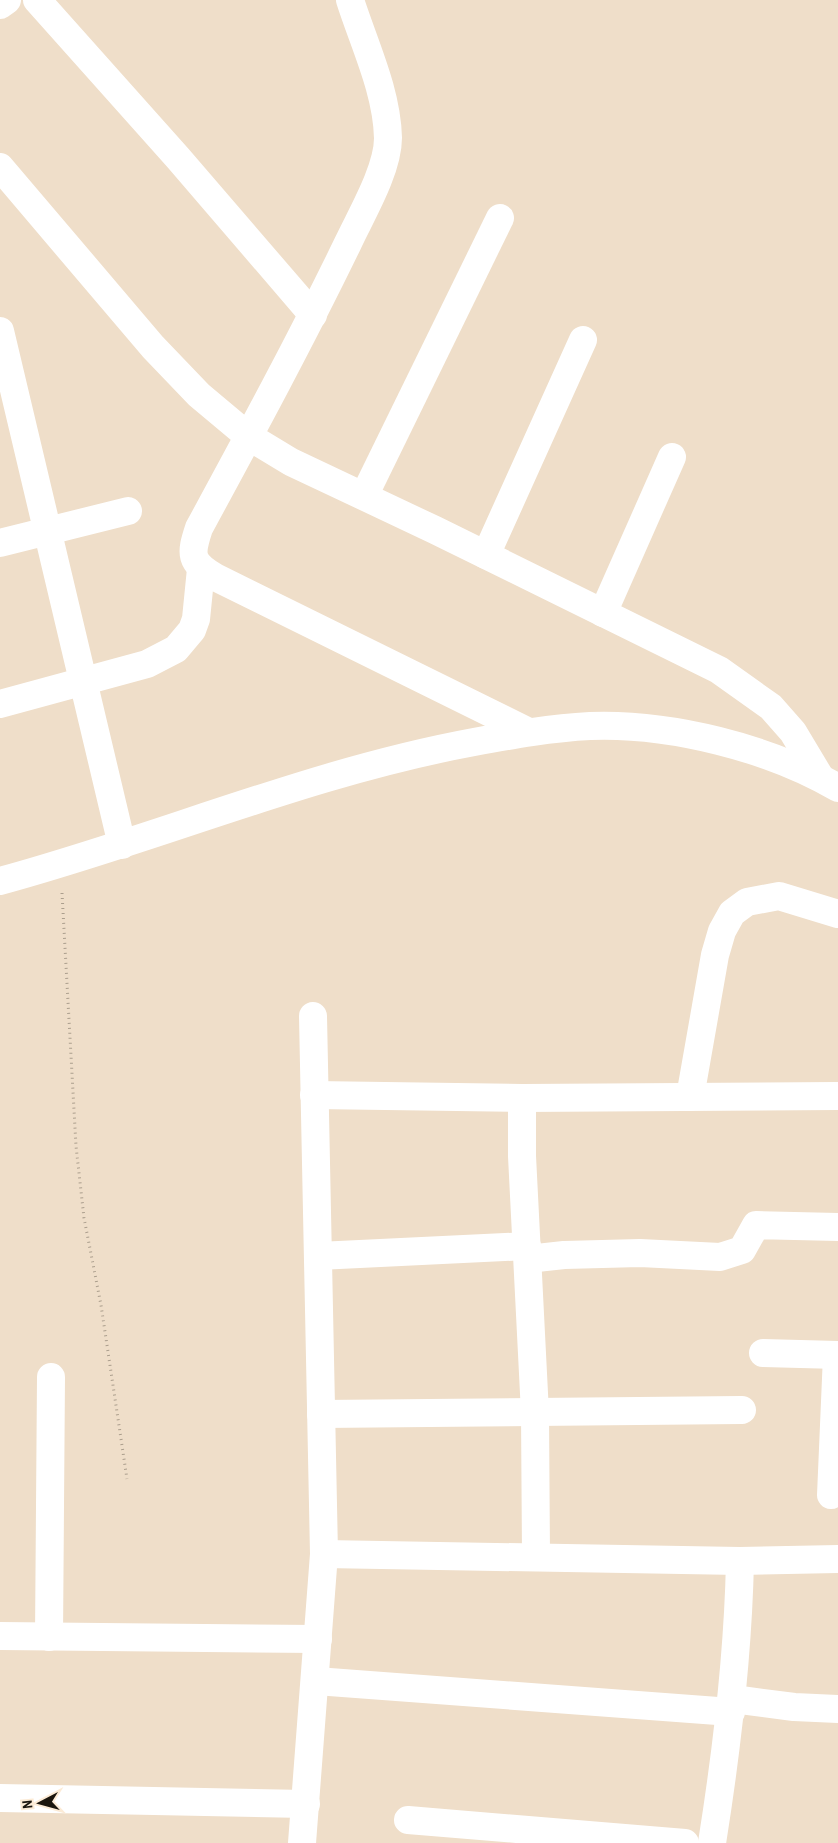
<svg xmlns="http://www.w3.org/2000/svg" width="838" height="1843" viewBox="0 0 838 1843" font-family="'Archivo Narrow',sans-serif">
<rect width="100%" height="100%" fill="#efdec9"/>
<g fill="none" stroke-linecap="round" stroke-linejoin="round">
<path stroke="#ab9e8d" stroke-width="3" stroke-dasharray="1 4" stroke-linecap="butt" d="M62 893 76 1146 84 1218 101 1305 127 1479"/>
<g stroke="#fff" stroke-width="28">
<path d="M37 0 178 158 313 315"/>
<path d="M350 0C364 44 387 91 388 138 388 170 361 215 348 243 301 340 250 434 199 528 190 555 190 562 215 577L529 732"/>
<path d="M0 167 153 347 199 395 248 436 291 462 435 530 719 670 771 707 793 732 820 777"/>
<path d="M0 331 122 845"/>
<path d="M364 496 500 218"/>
<path d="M0 543 128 511"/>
<path d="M486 555 583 340"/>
<path d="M603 613 672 457"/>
<path d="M0 704 147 664 176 649 192 630 196 619 201 569"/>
<path d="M0 881C159 838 311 772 474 742 512 735 551 728 590 726 670 723 770 748 838 788"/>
<path d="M314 1095 522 1098 838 1096"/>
<path d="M690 1097 715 955 722 931 732 913 747 902 779 896 838 914"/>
<path d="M522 1098V1156L535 1413 536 1556"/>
<path d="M318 1256 527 1246"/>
<path d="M528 1259 564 1255 640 1253 720 1257 742 1250 756 1225 838 1227"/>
<path d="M763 1353 838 1355"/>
<path d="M321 1414 742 1410"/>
<path d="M831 1495 837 1355"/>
<path d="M324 1554 740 1561 838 1559"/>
<path d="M0 1636 318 1639"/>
<path d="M49 1637 51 1377"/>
<path d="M316 1681 731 1712"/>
<path d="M733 1699 794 1707 838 1709"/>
<path d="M0 1798 306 1804"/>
<path d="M408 1820 685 1843"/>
<path d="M302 1843 324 1554 313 1016"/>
<path d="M712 1843C727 1749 738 1656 740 1561"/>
</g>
<path stroke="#fff" stroke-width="28" d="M0 5 7 0"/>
</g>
<g transform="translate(40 1803) rotate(264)" stroke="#fcebd6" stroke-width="4" paint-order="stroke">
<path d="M0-4L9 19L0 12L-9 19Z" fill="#1a150d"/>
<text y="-8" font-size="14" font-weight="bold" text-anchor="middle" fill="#1a150d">N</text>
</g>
</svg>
